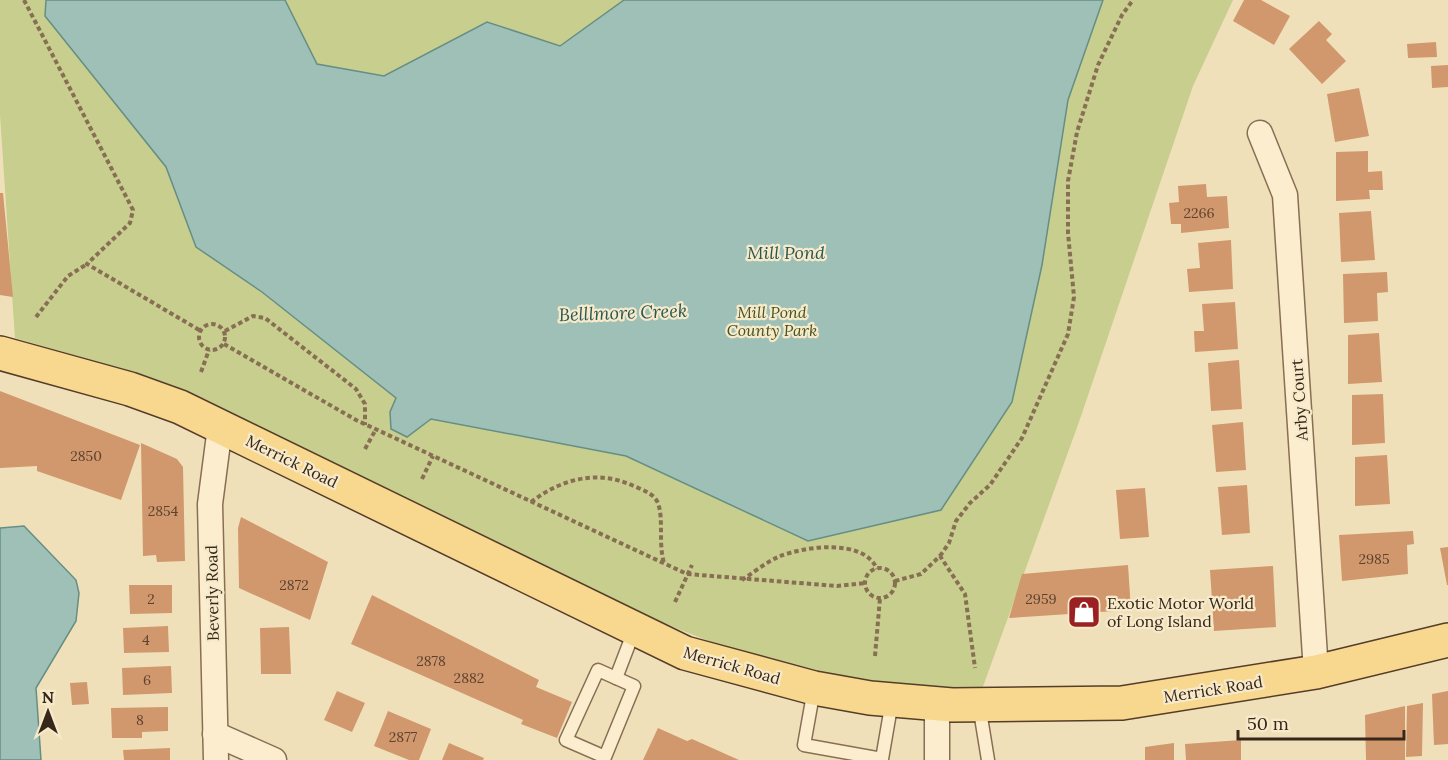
<svg xmlns="http://www.w3.org/2000/svg" width="1448" height="760" viewBox="0 0 1448 760" font-family="Lora,serif">
<rect width="100%" height="100%" fill="#f0e0ba"/>
<path fill="#c7ce8e" d="M0 0H1233L1193 86 1079 422 981 692 892 691 762 662 574 588 214 408 118 368 15 338 0 115Z"/>
<g fill="#9fc0b7" stroke="#668e84" stroke-width="1.5">
<path d="M46 0H285L317 64 384 76 487 22 560 46 624 0H1103L1068 100 1042 265 1012 402 941 510 808 541 626 456 431 419 407 437 391 429 390 412 396 398 262 292 196 247 166 167 45 16Z"/>
<path d="M24 526 76 580 79 593 76 621 36 688 41 760H0V528Z"/>
</g>
<g fill="#d1976d">
<path d="M1244 0H1261L1290 16 1274 45 1233 21Z"/>
<path d="M1319 21 1332 34 1326 40 1346 61 1322 84 1289 49Z"/>
<path d="M1436 42 1437 57 1408 58 1407 44Z"/>
<path d="M1448 65V87L1432 88 1431 66Z"/>
<path d="M1359 88 1369 136 1335 142 1327 94Z"/>
<path d="M1368 151V172L1382 171 1383 190H1369L1370 199 1336 201V152Z"/>
<path d="M1206 184 1207 197 1227 196 1229 228 1181 233V224H1171L1169 203 1179 202 1178 186Z"/>
<path d="M0 193H3L13 297 0 295Z"/>
<path d="M1371 211 1375 260 1341 262 1339 213Z"/>
<path d="M1231 240 1233 289 1189 292 1187 269 1200 268 1198 243Z"/>
<path d="M1387 272 1388 292 1377 293 1378 321 1344 323 1343 274Z"/>
<path d="M1235 302 1238 349 1195 352 1194 331H1204L1202 304Z"/>
<path d="M1379 333 1382 382 1348 384V335Z"/>
<path d="M1239 360 1242 409 1211 411 1208 363Z"/>
<path d="M0 391 140 445 121 500 37 471V466L0 468Z"/>
<path d="M1383 394 1385 443 1352 445V395Z"/>
<path d="M1243 422 1246 470 1216 472 1212 425Z"/>
<path d="M141 443 177 459 183 467 185 561 157 562 156 555 143 556Z"/>
<path d="M1387 455 1390 504 1355 506V457Z"/>
<path d="M1247 485 1250 533 1222 535 1218 487Z"/>
<path d="M1145 488 1149 537 1120 539 1116 490Z"/>
<path d="M241 517 328 562 310 620 239 588 238 528Z"/>
<path d="M1413 531 1414 544 1407 545 1408 574 1342 581 1339 535Z"/>
<path d="M1448 547V585H1447L1440 548Z"/>
<path d="M1128 565 1131 610 1009 618 1022 574Z"/>
<path d="M1273 566 1276 627 1214 631 1210 570Z"/>
<path d="M129 585H172V613L130 614Z"/>
<path d="M372 595 539 680 536 687 572 702 557 738 521 724 523 720 351 644Z"/>
<path d="M168 626 169 652 124 653 123 628Z"/>
<path d="M289 627 291 674H261L260 628Z"/>
<path d="M171 666 172 693 123 695 122 668Z"/>
<path d="M87 682 89 704 72 705 70 683Z"/>
<path d="M337 691 365 703 352 732 324 720Z"/>
<path d="M1448 691V744L1434 745 1432 694Z"/>
<path d="M1423 703 1422 756 1406 757 1407 706Z"/>
<path d="M1405 706V760H1366L1365 715Z"/>
<path d="M168 707V731L142 732V738H112L111 708Z"/>
<path d="M388 711 431 729 419 760H409L374 746Z"/>
<path d="M658 728 687 741 692 739 739 760H643Z"/>
<path d="M1241 740V760H1186L1185 744Z"/>
<path d="M449 743 484 758 483 760H442Z"/>
<path d="M1174 743V760H1145V747Z"/>
<path d="M170 748V760H124L123 750Z"/>
</g>
<g fill="none" stroke-linecap="round" stroke-linejoin="round">
<defs>
<g id="lane">
<path d="M598 670 634 686 605 757 566 740Z"/>
<path d="M616 678 634 631"/>
<path d="M814 689 804 745 882 759 892 701"/>
<path d="M979 705 988 760"/>
</g>
<g id="street">
<path d="M1260 133 1285 195 1316 672"/>
<path d="M937 704V760"/>
<path d="M215 734 274 760"/>
<path d="M216 760 210 504 220 427"/>
</g>
<path id="primary" d="M0 353 130 389 180 407 685 653 814 688 870 698 952 705 1122 703 1316 672 1448 640"/>
</defs>
<use href="#lane" stroke="#886f54" stroke-width="15"/>
<use href="#street" stroke="#886f54" stroke-width="27"/>
<use href="#primary" stroke="#553d29" stroke-width="36"/>
<g stroke="#886f54" stroke-width="4" stroke-dasharray="4.5 3" stroke-linecap="butt">
<path d="M24 0 133 210 130 223 87 264 201 331"/>
<path d="M36 317 68 276 87 264"/>
<circle cx="212" cy="337" r="13"/>
<path d="M225 331 253 316 265 318 356 389 365 404V425"/>
<path d="M224 344 356 420 687 574 837 586 865 583"/>
<path d="M201 372 209 350"/>
<path d="M365 449 376 429"/>
<path d="M422 479 433 456"/>
<path d="M531 502C563 478 599 469 636 487 645 491 654 494 658 503 664 521 658 542 664 563"/>
<path d="M940 556 949 543 956 521 970 503 990 485 1022 438 1068 334 1074 297 1068 233V181L1077 132 1098 65 1122 15 1133 0"/>
<circle cx="880" cy="583" r="15"/>
<path d="M742 580C753 573 765 563 778 557 804 546 864 538 877 569"/>
<path d="M895 581 921 574 940 556 965 594 975 668"/>
<path d="M675 602 692 565"/>
<path d="M875 656 880 598"/>
</g>
<use href="#lane" stroke="#fbedcd" stroke-width="12"/>
<use href="#street" stroke="#fbedcd" stroke-width="24"/>
<use href="#primary" stroke="#f8d78e" stroke-width="33"/>
</g>
<defs>
<symbol id="shop-square" viewBox="-11 -11 22 22"><rect x="-9" y="-9" width="18" height="18" rx="4" fill="#9a2021" stroke="#f7eaca"/><path d="M-5-2.5h2.3a2.7 3.5 0 0 1 5.4 0H5L5.5 6h-11ZM-1.5-2.5h3a1.5 2.3 0 0 0-3 0Z" fill="#fff"/></symbol>
</defs>
<g fill-rule="evenodd">
<use href="#shop-square" x="1065" y="593" width="38" height="38"/>
</g>
<g text-anchor="middle" stroke-width="4.5" stroke-linejoin="round" paint-order="stroke">
<g font-size="14" fill="#5d432f">
<text x="1199" y="218">2266</text>
<text x="86" y="461">2850</text>
<text x="163" y="516">2854</text>
<text x="1374" y="564">2985</text>
<text x="294" y="590">2872</text>
<text x="151" y="604">2</text>
<text x="1041" y="604">2959</text>
<text x="146" y="645">4</text>
<text x="431" y="666">2878</text>
<text x="469" y="683">2882</text>
<text x="147" y="685">6</text>
<text x="140" y="725">8</text>
<text x="403" y="742">2877</text>
</g>
<g font-size="16" font-style="italic" fill="#46531f" stroke="#f7eaca">
<text x="772" y="318">Mill Pond<tspan x="772" dy="18">County Park</tspan></text>
</g>
<g font-size="16" fill="#36271a" stroke="#f7eaca">
<text transform="translate(1299 400) rotate(-94)" y="6">Arby Court</text>
<text transform="translate(292 461) rotate(26)" y="6">Merrick Road</text>
<text transform="translate(212 593) rotate(-91)" y="6">Beverly Road</text>
<text transform="translate(732 665) rotate(16)" y="6">Merrick Road</text>
<text transform="translate(1213 689) rotate(-9)" y="6">Merrick Road</text>
</g>
<g font-size="16" fill="#36271a" stroke="#f7eaca" text-anchor="start">
<text x="1107" y="609">Exotic Motor World<tspan x="1107" dy="18">of Long Island</tspan></text>
</g>
<g font-size="18" font-style="italic" fill="#285754" stroke="#f7eaca">
<text x="786" y="259">Mill Pond</text>
<text transform="translate(623 313) rotate(-2)" y="6">Belllmore Creek</text>
</g>
</g>
<g transform="translate(48 712)" stroke="#f7eaca" stroke-width="4.5" paint-order="stroke">
<path d="M0-4.5L10 22L0 15L-10 22Z" fill="#36271a"/>
<text y="-9" font-size="16" font-weight="bold" text-anchor="middle" fill="#36271a">N</text>
</g>
<path d="M1238 730v9h166v-9" fill="none" stroke="#36271a" stroke-width="3"/>
<text x="1247" y="730" font-size="18" fill="#36271a" stroke="#f7eaca" stroke-width="4.5" paint-order="stroke">50 m</text>
</svg>
